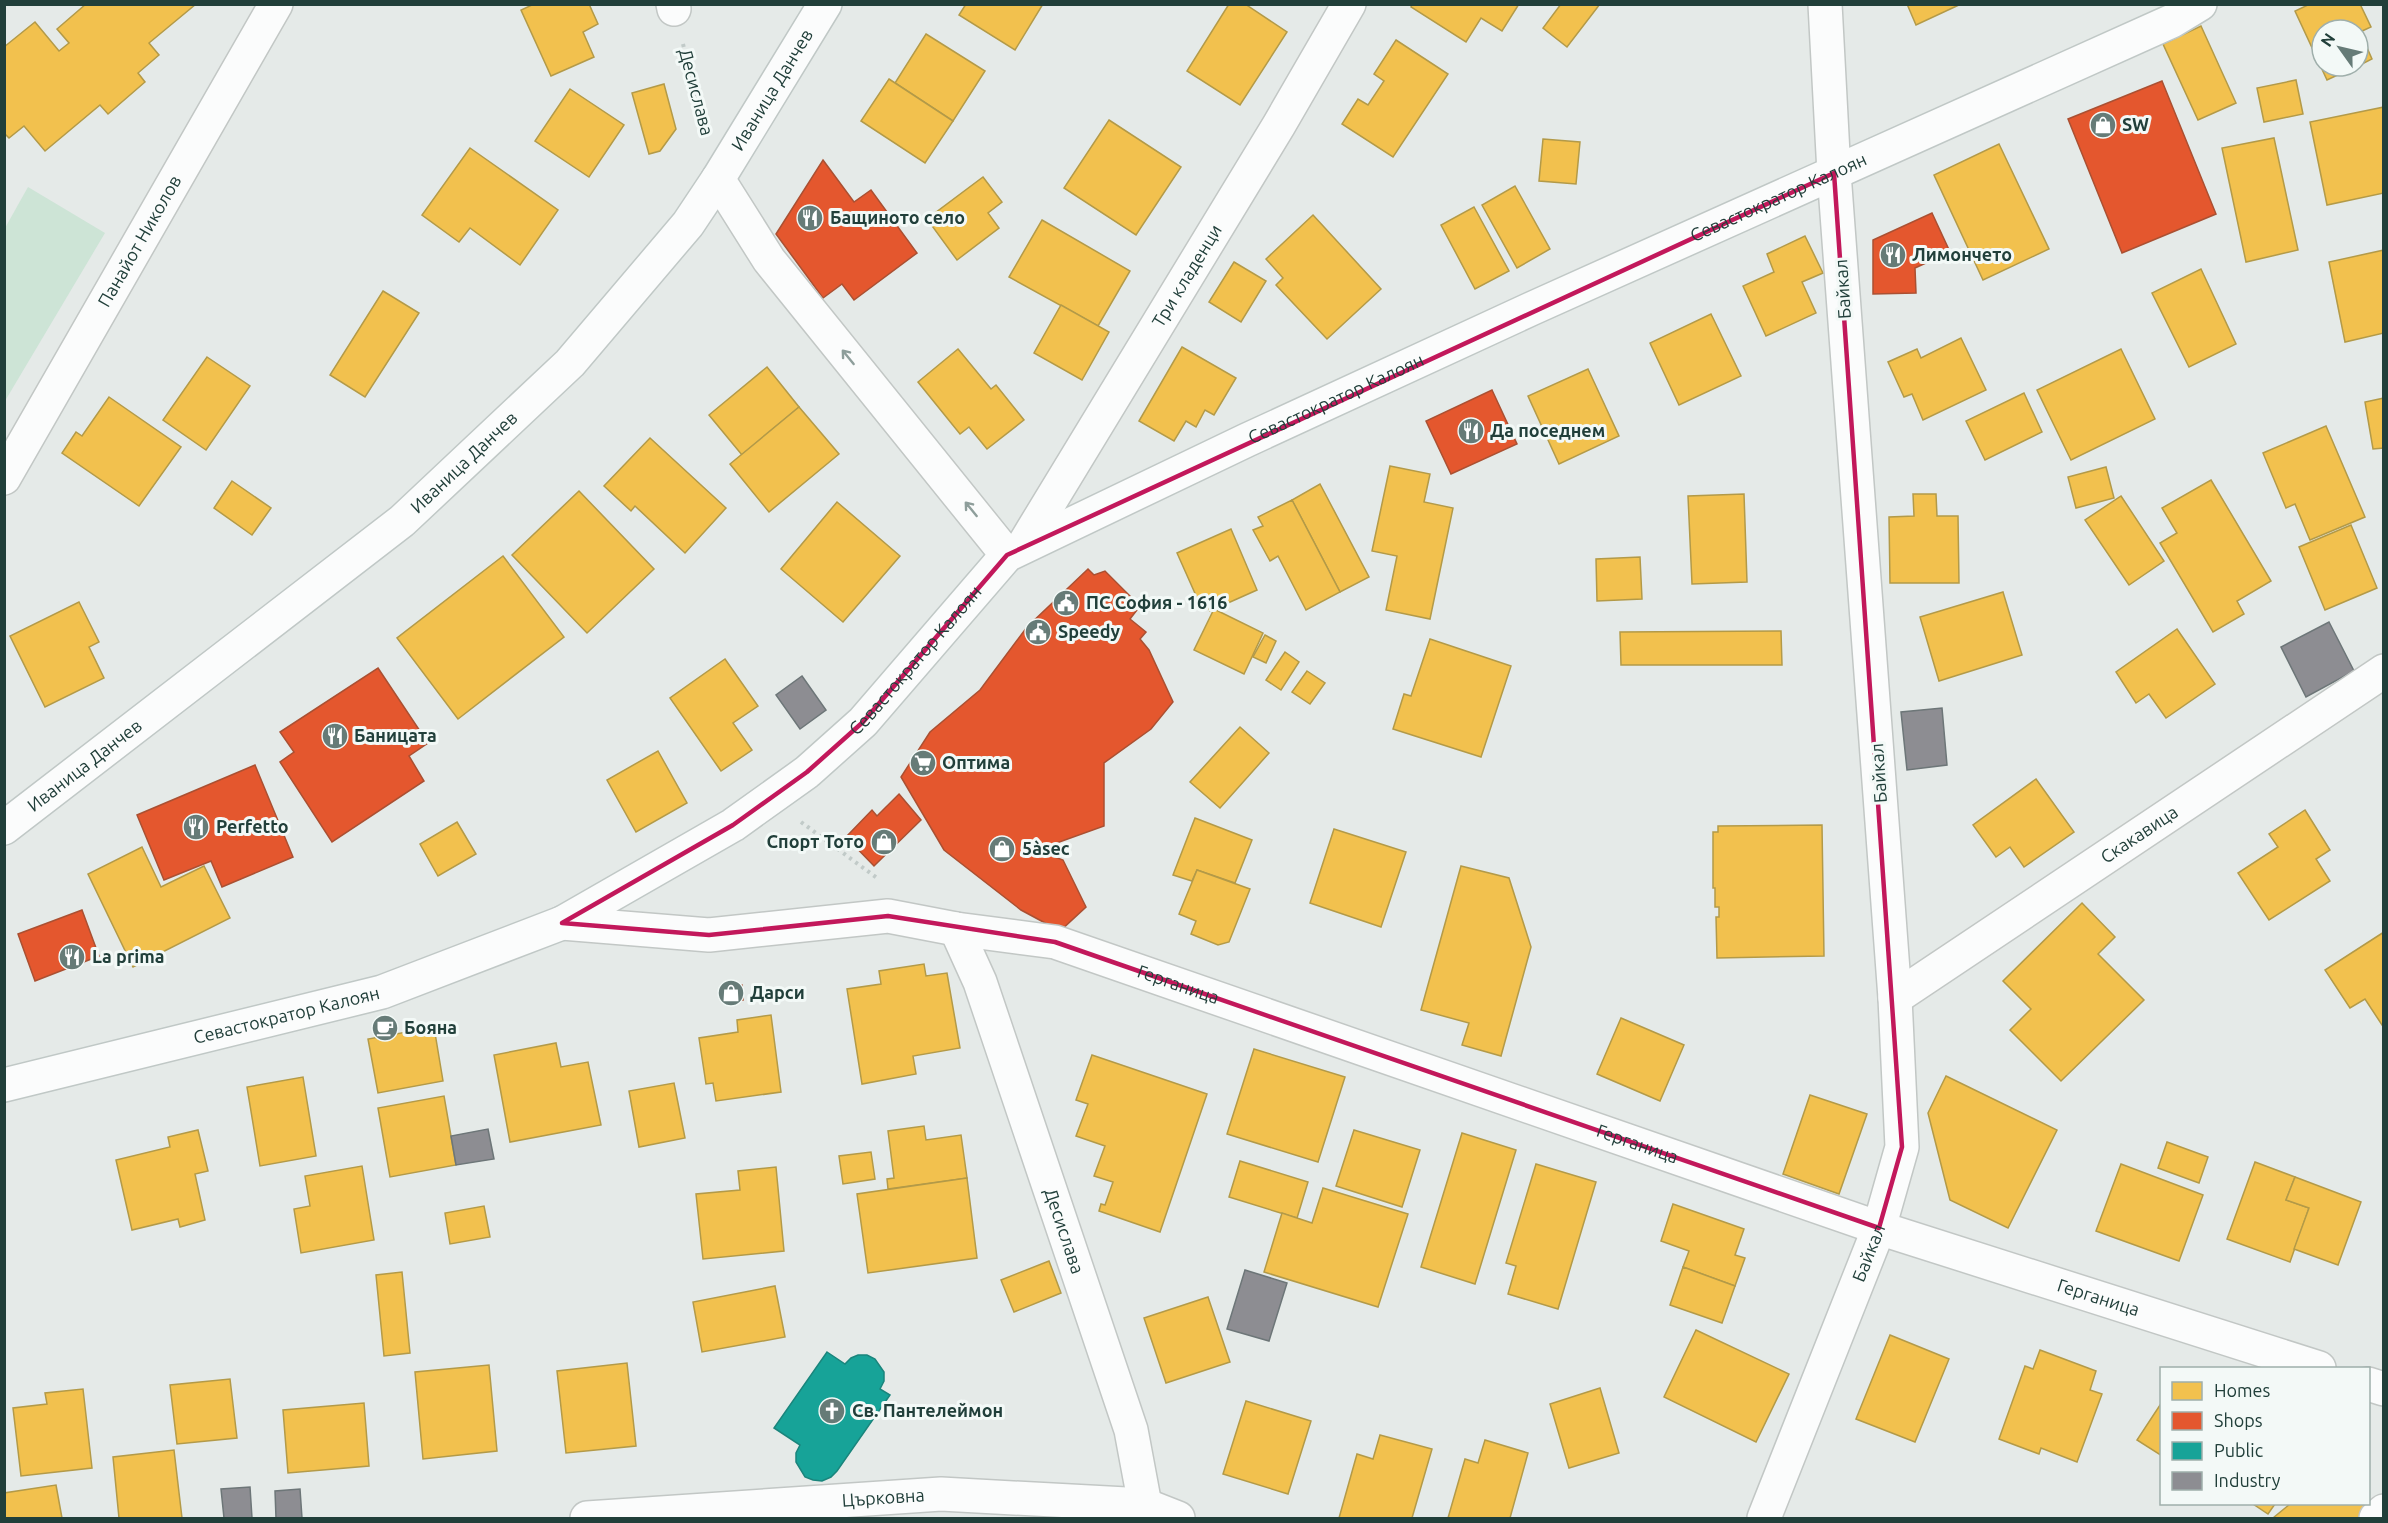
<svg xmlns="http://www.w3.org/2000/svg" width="2388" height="1523" viewBox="0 0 2388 1523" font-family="Ubuntu,sans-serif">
<rect width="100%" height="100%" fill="#e5eae8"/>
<path fill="#cde4d6" d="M28 187 105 233 5 401V228Z"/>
<g fill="#f2c14e" stroke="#b39a48" stroke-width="1.5">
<path d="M86 4H196L149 43 159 55 138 73 145 82 108 114 100 105 45 151 24 126 9 138 4 133V47L35 22 59 51 69 43 57 29Z"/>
<path d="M534 4H589L598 24 583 32 594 57 551 76 521 10Z"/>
<path d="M966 4H1043L1015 50 959 15Z"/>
<path d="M1229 4H1245L1287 32 1240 105 1187 71Z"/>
<path d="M1412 4H1519L1502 31 1481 18 1466 42 1411 7Z"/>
<path d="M1561 4H1600L1567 47 1543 28Z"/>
<path d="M1907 4H1961L1916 25Z"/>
<path d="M2310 4H2360L2371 27 2360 32 2372 59 2358 66V30H2322V66H2357L2327 80 2295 11Z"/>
<path d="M2201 26 2236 103 2198 120 2163 44Z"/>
<path d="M926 34 985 71 953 121 895 83Z"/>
<path d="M1396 40 1448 74 1393 157 1342 124 1358 99 1368 105 1384 81 1374 74Z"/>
<path d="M889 79 953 121 925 163 861 121Z"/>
<path d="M2296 80 2303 114 2264 122 2257 88Z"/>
<path d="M664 84 676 129 660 151 649 154 632 93Z"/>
<path d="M570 89 624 125 589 177 535 141Z"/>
<path d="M2384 107V193L2327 205 2310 122Z"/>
<path d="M1109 120 1181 167 1136 235 1064 188Z"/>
<path d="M2274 138 2298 250 2246 262 2222 148Z"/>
<path d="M1543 139 1580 142 1576 184 1539 181Z"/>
<path d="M1999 144 2049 249 1983 280 1934 175Z"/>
<path d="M470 148 558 210 520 265 470 228 459 242 422 215Z"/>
<path d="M983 177 1002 202 988 213 999 228 957 260 927 219Z"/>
<path d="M1515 186 1550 249 1517 268 1482 205Z"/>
<path d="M1474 207 1509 271 1475 289 1441 225Z"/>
<path d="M1313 215 1381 289 1327 339 1276 285 1283 278 1266 259Z"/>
<path d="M1042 220 1130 271 1098 326 1009 277Z"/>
<path d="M1805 236 1823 273 1802 282 1816 313 1766 336 1743 286 1774 272 1767 254Z"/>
<path d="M2384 250V333L2345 342 2329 262Z"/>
<path d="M1234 262 1266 281 1241 322 1209 302Z"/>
<path d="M2201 269 2236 344 2189 367 2152 293Z"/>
<path d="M383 291 419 313 365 397 330 375Z"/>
<path d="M1061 305 1109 332 1082 380 1034 353Z"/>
<path d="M1711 314 1741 376 1679 405 1650 343Z"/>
<path d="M1961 338 1986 390 1923 420 1912 394 1904 397 1888 362 1917 349 1921 358Z"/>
<path d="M1182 347 1236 378 1214 415 1205 410 1196 427 1186 421 1174 441 1139 421Z"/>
<path d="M958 349 991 389 996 385 1024 420 987 449 969 427 960 434 918 382Z"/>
<path d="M2121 349 2155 419 2071 460 2037 390Z"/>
<path d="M207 357 250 386 206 450 163 420Z"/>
<path d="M767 367 799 407 742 455 709 415Z"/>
<path d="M1588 369 1619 436 1559 464 1528 396Z"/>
<path d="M2024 393 2042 432 1985 460 1966 421Z"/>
<path d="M109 397 181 447 139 506 62 453 76 432 82 436Z"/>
<path d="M2384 398V448L2373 449 2365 402Z"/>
<path d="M799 407 839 454 769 512 730 464Z"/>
<path d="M2326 426 2365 517 2310 540 2295 504 2286 508 2263 453Z"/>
<path d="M650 438 726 508 685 553 635 506 631 511 604 486Z"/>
<path d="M1390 466 1430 474 1424 502 1453 508 1430 619 1386 610 1397 556 1372 551Z"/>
<path d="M2106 467 2114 498 2076 508 2068 477Z"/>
<path d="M2211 480 2271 581 2237 601 2244 614 2213 632 2160 543 2177 533 2162 508Z"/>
<path d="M232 481 271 508 252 535 214 508Z"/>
<path d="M1320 484 1369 577 1340 592 1292 500Z"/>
<path d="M579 491 654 569 587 633 512 555Z"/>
<path d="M1744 494 1747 582 1692 584 1688 496Z"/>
<path d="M1913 494H1936L1937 516H1958L1959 583H1890L1889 517 1914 516Z"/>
<path d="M2121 496 2164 561 2129 585 2085 520Z"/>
<path d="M1292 500 1340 592 1306 610 1278 556 1270 561 1253 530 1263 526 1258 517Z"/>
<path d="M837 502 900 556 843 622 781 569Z"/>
<path d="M2351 525 2377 588 2325 610 2299 547Z"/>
<path d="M1231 529 1257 590 1210 611 1204 598 1198 600 1177 553Z"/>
<path d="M503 556 564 637 458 719 397 638Z"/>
<path d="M1640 557 1642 599 1597 601 1596 559Z"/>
<path d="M2003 592 2022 655 1939 681 1920 617Z"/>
<path d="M79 602 99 642 89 647 104 678 45 707 10 636Z"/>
<path d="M1214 609 1263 633 1244 674 1194 650Z"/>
<path d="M2177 629 2215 684 2166 718 2149 694 2136 703 2116 672Z"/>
<path d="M1781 631 1782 665H1621L1620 632Z"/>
<path d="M1265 635 1276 641 1266 663 1253 657Z"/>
<path d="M1430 639 1511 666 1481 757 1393 729 1404 694 1411 696Z"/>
<path d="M1285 652 1299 662 1281 690 1266 680Z"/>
<path d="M725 659 758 706 733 723 752 750 721 771 670 698Z"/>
<path d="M1307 671 1325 683 1310 704 1292 692Z"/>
<path d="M1240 727 1269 753 1220 808 1190 782Z"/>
<path d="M658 751 687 803 636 832 607 780Z"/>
<path d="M2036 779 2074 832 2024 867 2010 847 1996 857 1973 825Z"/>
<path d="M2305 810 2330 850 2316 859 2330 881 2269 920 2238 873 2278 847 2269 834Z"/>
<path d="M1195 818 1252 840 1235 883 1197 870 1192 881 1173 875Z"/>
<path d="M457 822 476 854 438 876 420 844Z"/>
<path d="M1822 825 1824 956 1717 958 1716 917H1719V907H1715V888H1713V832H1718V826Z"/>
<path d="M1334 829 1406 852 1381 927 1310 903Z"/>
<path d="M142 847 161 887 204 866 230 918 133 967 88 874Z"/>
<path d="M1461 866 1509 878 1531 947 1501 1056 1462 1045 1469 1023 1421 1010Z"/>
<path d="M1197 870 1250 889 1229 942 1218 945 1191 934 1196 921 1179 914Z"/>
<path d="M2082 903 2115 937 2098 954 2144 1000 2061 1081 2010 1030 2031 1009 2003 981Z"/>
<path d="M2384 932V1028L2365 999 2350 1008 2325 970Z"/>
<path d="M924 964 926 976 947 973 960 1048 913 1056 916 1074 862 1084 847 989 881 984 879 971Z"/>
<path d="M771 1015 781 1092 716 1101 713 1083 706 1084 699 1038 738 1032 737 1020Z"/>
<path d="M1621 1018 1684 1045 1660 1101 1597 1074Z"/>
<path d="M434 1027 443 1081 378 1093 368 1039Z"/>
<path d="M556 1043 561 1067 588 1062 601 1125 510 1142 494 1055Z"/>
<path d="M1254 1049 1345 1077 1318 1162 1227 1134Z"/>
<path d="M1092 1055 1207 1094 1160 1232 1099 1211 1101 1204 1105 1205 1113 1182 1094 1176 1105 1146 1076 1136 1088 1104 1076 1100Z"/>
<path d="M1946 1076 2057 1130 2008 1228 1950 1200 1928 1113Z"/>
<path d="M303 1077 316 1156 260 1166 247 1087Z"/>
<path d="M674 1083 685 1138 639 1147 629 1091Z"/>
<path d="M1810 1095 1867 1114 1839 1194 1783 1174Z"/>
<path d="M444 1096 456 1165 390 1177 378 1108Z"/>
<path d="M924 1126 926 1140 961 1135 967 1178 888 1189 887 1179 894 1178 888 1131Z"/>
<path d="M198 1130 208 1171 195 1174 205 1220 180 1227 178 1219 132 1230 116 1160 170 1147 168 1137Z"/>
<path d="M1354 1130 1420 1150 1402 1207 1336 1186Z"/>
<path d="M1462 1133 1516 1150 1475 1284 1421 1267Z"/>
<path d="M2167 1142 2208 1157 2199 1183 2158 1168Z"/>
<path d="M871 1152 875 1179 843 1184 839 1156Z"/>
<path d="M1240 1161 1308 1182 1297 1218 1229 1197Z"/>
<path d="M2255 1162 2295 1177 2286 1200 2309 1208 2290 1262 2227 1239Z"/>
<path d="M1536 1164 1596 1182 1558 1309 1508 1294 1516 1266 1506 1263Z"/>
<path d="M2121 1164 2203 1195 2179 1261 2096 1231Z"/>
<path d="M362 1166 374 1240 301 1253 294 1209 310 1206 305 1176Z"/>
<path d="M776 1167 784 1251 703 1259 696 1194 740 1190 738 1171Z"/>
<path d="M2295 1177 2361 1202 2338 1265 2294 1249 2309 1208 2286 1200Z"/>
<path d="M967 1178 977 1258 868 1273 857 1194Z"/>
<path d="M1323 1188 1408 1214 1378 1307 1264 1272 1282 1213 1312 1223Z"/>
<path d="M1673 1204 1744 1229 1735 1255 1745 1258 1735 1286 1683 1267 1689 1251 1661 1241Z"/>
<path d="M484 1206 490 1237 450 1244 445 1213Z"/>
<path d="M1049 1261 1061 1293 1014 1312 1001 1280Z"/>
<path d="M1683 1267 1735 1286 1722 1323 1670 1305Z"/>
<path d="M402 1272 410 1353 384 1356 376 1275Z"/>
<path d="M775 1286 785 1337 702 1352 693 1302Z"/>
<path d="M1208 1297 1230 1362 1166 1383 1144 1318Z"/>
<path d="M1696 1330 1789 1374 1756 1442 1664 1397Z"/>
<path d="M1890 1335 1949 1359 1915 1442 1856 1419Z"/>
<path d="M2040 1350 2096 1371 2090 1390 2102 1394 2077 1462 2041 1448 2039 1454 1999 1439 2025 1366 2033 1369Z"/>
<path d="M627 1363 636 1446 566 1453 557 1371Z"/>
<path d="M489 1365 497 1451 423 1459 415 1372Z"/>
<path d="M230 1379 237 1438 177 1444 170 1385Z"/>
<path d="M1600 1388 1619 1453 1569 1468 1550 1404Z"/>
<path d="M83 1389 92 1468 21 1476 13 1408 47 1404 45 1393Z"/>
<path d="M1246 1401 1311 1421 1288 1494 1223 1474Z"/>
<path d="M2162 1402V1456L2137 1440Z"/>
<path d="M364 1403 369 1466 288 1473 283 1410Z"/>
<path d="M1380 1435 1432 1449 1412 1518H1339L1357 1454 1373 1459Z"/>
<path d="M1485 1440 1528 1453 1510 1518H1448L1465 1459 1478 1463Z"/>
<path d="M174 1450 182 1518H119L113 1457Z"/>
<path d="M56 1485 62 1518H4V1493Z"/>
<path d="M2368 1501 2373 1506 2359 1518H2273L2290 1504H2368Z"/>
<path d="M2253 1504H2275L2268 1514Z"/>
</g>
<g fill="#e4572e" stroke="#aa5032" stroke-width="1.5">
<path d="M2162 81 2216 214 2122 253 2068 119Z"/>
<path d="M823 160 854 202 871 190 917 253 854 300 842 284 823 298 776 234Z"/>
<path d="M1932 213 1950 252 1915 268 1916 293 1873 294V240Z"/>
<path d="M1492 390 1517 444 1451 474 1426 421Z"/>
<path d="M1088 569 1094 575 1105 571 1140 606 1130 619 1146 632 1140 639 1149 650 1173 702 1151 729 1104 763V826L1037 850 1063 860 1086 907 1060 931 1021 910 944 850 901 777 930 732 980 690 1027 627Z"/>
<path d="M378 668 428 743 409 756 424 781 332 842 280 762 294 752 280 732Z"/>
<path d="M255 765 293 857 222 887 211 861 164 880 137 815Z"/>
<path d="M899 794 921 820 874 866 846 837 872 810 877 816Z"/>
<path d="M82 910 99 956 35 981 18 934Z"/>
<path d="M742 985 743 1000 724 1002 723 988Z"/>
</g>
<path fill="#17a398" stroke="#1a857c" stroke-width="1.5" d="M827 1352 845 1364 851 1358 858 1355H867L875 1359 884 1372V1381L880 1389 890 1395 837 1471 831 1477 822 1481 813 1480 805 1477 796 1462V1453L800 1445 774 1428Z"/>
<g fill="#8d8d92" stroke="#6d7678" stroke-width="1.5">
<path d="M2329 622 2354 671 2306 697 2281 647Z"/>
<path d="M802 676 826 710 800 729 776 695Z"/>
<path d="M1942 708 1947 765 1907 770 1901 712Z"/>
<path d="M488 1129 494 1159 456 1165 451 1136Z"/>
<path d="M1245 1270 1287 1283 1269 1341 1227 1329Z"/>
<path d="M250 1487 252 1518H224L221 1489Z"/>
<path d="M300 1489 302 1518H276L275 1491Z"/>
</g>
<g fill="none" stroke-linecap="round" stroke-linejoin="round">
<defs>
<g id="street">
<path d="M673 4 674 9"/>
<path d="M718 179 769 260 1007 555"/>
<path id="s1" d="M4 478 276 4"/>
<path id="s2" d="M1023 546 1279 125 1349 4"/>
<path id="s3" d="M562 923 709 935 888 916 956 929 1055 942 1879 1228 2319 1368"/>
<path id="s4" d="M956 929 980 982 1131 1430 1145 1505"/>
<path id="s5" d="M1895 998 2384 671"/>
<path d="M2368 1384 2384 1389"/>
<path id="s6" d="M587 1518 941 1494 1145 1505 1178 1518"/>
<path id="s7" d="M1764 1518 1879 1228 1902 1147 1895 998 1834 173 1825 4"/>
<path d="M2376 1518 2384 1511"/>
</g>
<g id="secondary">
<path id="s8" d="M4 828 402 521 570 363 688 224 718 179 825 4"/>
<path id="s9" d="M4 1085 382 992 562 923 733 825 807 772 863 722 1007 555 1247 440 1533 308 2172 21 2200 4"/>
</g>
</defs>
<use href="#street" stroke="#c2c7c5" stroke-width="36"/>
<use href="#secondary" stroke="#c0c8c6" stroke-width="36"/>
<g stroke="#c1cac8" stroke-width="4" stroke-dasharray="3 4.5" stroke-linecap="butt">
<path d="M683 44 704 124"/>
<path d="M801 822 877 878"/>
</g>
<use href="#street" stroke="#fbfcfc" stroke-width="33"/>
<use href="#secondary" stroke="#fbfcfc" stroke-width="33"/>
</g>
<defs><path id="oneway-shaft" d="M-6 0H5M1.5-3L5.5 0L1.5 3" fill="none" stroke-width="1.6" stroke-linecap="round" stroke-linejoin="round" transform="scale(1.5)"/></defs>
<g stroke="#8e9e9b">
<use href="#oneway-shaft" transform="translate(848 357) rotate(-129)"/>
<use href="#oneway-shaft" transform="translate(971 509) rotate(-129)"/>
</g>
<path fill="none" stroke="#c2185b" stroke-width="4.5" stroke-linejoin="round" d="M1834 173 1902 1147 1879 1228 1055 942 888 916 709 935 562 923 733 825 807 772 863 722 1007 555Z"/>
<defs>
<symbol id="shop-disc" viewBox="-11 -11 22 22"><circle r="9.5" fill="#667b77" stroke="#f3f9f7"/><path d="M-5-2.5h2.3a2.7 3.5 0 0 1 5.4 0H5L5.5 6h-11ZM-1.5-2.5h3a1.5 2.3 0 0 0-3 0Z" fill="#fff"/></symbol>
<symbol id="restaurant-disc" viewBox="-11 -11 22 22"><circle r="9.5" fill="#667b77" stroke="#f3f9f7"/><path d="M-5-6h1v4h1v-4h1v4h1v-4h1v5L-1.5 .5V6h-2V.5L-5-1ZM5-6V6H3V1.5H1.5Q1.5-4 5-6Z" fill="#fff"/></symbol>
<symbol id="civic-disc" viewBox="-11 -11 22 22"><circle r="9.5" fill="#667b77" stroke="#f3f9f7"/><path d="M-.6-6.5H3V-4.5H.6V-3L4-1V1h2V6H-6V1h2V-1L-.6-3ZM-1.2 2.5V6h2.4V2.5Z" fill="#fff"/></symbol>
<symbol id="supermarket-disc" viewBox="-11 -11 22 22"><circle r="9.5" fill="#667b77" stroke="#f3f9f7"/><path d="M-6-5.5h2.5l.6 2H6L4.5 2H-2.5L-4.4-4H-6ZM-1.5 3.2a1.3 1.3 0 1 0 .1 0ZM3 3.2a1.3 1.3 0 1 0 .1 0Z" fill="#fff"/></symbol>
<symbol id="cafe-disc" viewBox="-11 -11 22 22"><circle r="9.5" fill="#667b77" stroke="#f3f9f7"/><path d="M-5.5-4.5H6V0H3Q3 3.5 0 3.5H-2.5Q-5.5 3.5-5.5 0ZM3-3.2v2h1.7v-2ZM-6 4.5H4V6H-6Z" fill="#fff"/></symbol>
<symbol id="church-disc" viewBox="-11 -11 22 22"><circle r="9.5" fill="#667b77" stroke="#f3f9f7"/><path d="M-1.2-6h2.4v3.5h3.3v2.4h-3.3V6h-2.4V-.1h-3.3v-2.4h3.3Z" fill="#fff"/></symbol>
</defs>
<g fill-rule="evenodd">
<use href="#shop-disc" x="2088" y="110" width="30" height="30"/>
<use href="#restaurant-disc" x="795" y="203" width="30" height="30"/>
<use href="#restaurant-disc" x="1878" y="240" width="30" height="30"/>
<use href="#restaurant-disc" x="1456" y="416" width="30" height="30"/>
<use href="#civic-disc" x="1051" y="588" width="30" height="30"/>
<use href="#civic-disc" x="1023" y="617" width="30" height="30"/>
<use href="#restaurant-disc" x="320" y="721" width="30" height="30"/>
<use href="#supermarket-disc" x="908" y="748" width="30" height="30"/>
<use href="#restaurant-disc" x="181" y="812" width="30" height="30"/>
<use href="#shop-disc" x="869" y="827" width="30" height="30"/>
<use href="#shop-disc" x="987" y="834" width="30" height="30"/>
<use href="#restaurant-disc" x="57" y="942" width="30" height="30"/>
<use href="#shop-disc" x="716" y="978" width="30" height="30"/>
<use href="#cafe-disc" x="370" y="1013" width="30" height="30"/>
<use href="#church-disc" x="817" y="1396" width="30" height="30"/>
</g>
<g text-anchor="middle" stroke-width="6" stroke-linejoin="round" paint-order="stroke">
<g font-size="18" fill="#213f3a" stroke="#f3f9f7">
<text dy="6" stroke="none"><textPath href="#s8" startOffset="1074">Иваница Данчев</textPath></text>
<text transform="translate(696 92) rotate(75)" y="6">Десислава</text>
<text dy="6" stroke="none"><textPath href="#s9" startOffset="2016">Севастократор Калоян</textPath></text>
<text dy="6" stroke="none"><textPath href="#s1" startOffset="273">Панайот Николов</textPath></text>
<text dy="6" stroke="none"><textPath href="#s2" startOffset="316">Три кладенци</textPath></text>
<text transform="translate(1843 289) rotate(-94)" y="6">Байкал</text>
<text dy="6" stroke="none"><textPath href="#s9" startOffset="1530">Севастократор Калоян</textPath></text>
<text dy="6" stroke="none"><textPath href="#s8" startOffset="588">Иваница Данчев</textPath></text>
<text dy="6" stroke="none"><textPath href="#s9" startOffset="1026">Севастократор Калоян</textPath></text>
<text dy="6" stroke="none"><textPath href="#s8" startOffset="102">Иваница Данчев</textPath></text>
<text transform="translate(1879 773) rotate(-94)" y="6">Байкал</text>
<text dy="6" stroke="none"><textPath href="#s5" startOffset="294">Скакавица</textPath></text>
<text dy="6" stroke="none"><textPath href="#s3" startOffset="627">Герганица</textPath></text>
<text dy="6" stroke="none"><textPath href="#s9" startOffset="291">Севастократор Калоян</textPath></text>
<text dy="6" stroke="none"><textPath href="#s3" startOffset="1113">Герганица</textPath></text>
<text dy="6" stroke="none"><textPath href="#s4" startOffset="321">Десислава</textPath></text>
<text dy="6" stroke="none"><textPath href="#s7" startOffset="285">Байкал</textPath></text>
<text dy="6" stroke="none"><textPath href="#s3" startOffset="1599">Герганица</textPath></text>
<text dy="6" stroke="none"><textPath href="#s6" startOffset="297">Църковна</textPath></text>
</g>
<g font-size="18" font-weight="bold" fill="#213f3a" stroke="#f3f9f7" text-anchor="start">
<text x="2122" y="131">SW</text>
<text x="830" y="224">Бащиното село</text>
<text x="1912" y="261">Лимончето</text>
<text x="1490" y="437">Да поседнем</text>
<text x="1086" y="609">ПС София - 1616</text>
<text x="1058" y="638">Speedy</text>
<text x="354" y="742">Баницата</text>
<text x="942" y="769">Оптима</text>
<text x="216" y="833">Perfetto</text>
<text x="864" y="848" text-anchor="end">Спорт Тото</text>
<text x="1022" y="855">5àsec</text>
<text x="92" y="963">La prima</text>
<text x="750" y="999">Дарси</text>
<text x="404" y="1034">Бояна</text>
<text x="852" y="1417">Св. Пантелеймон</text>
</g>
</g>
<rect width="2388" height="1523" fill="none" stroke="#213f3a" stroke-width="12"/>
<rect x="2160" y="1367" width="210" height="138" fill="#f3f9f7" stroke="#9fafab" stroke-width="1.5"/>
<rect x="2172" y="1382" width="30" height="18" fill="#f2c14e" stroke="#9fafab" stroke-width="1.5"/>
<text x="2214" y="1397" font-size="18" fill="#213f3a">Homes</text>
<rect x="2172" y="1412" width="30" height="18" fill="#e4572e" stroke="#9fafab" stroke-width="1.5"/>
<text x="2214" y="1427" font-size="18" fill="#213f3a">Shops</text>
<rect x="2172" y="1442" width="30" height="18" fill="#17a398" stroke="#9fafab" stroke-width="1.5"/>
<text x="2214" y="1457" font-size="18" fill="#213f3a">Public</text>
<rect x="2172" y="1472" width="30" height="18" fill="#8d8d92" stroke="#9fafab" stroke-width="1.5"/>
<text x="2214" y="1487" font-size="18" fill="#213f3a">Industry</text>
<g transform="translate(2340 48) rotate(304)"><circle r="28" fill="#f3f9f7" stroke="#9fafab" stroke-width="1.5"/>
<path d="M0-4.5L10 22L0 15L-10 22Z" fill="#667b77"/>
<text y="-9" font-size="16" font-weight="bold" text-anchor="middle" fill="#213f3a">N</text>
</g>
</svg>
